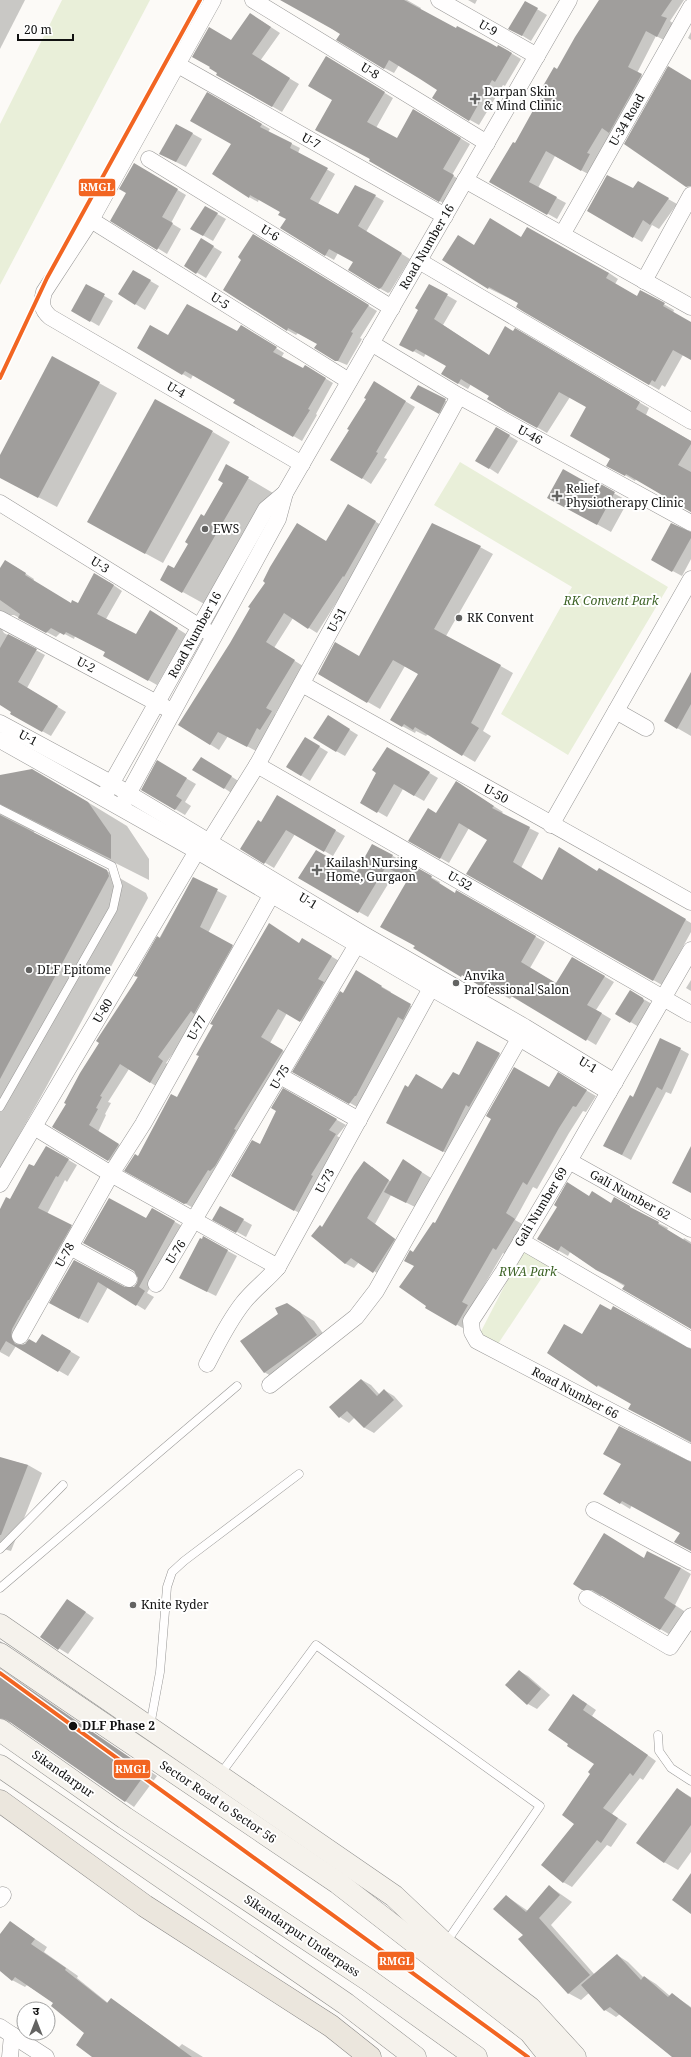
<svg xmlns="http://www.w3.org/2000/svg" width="691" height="2057" viewBox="0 0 691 2057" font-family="'Noto Serif','Noto Sans Devanagari',serif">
<rect width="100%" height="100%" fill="#fcfaf7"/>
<g fill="#e9efd9">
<path d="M62 0H150L0 285V124Z"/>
<path d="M460 462 668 587 568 755 501 714 572 587 434 505Z"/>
<path d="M523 1250 551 1264 496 1347 477 1339Z"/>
</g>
<g fill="#0003">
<path d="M0 0H25L0 49Z"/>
<path d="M285 0H407L421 8 420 10 457 29 498 48 499 46 521 59 505 86 503 85 479 125 470 120 438 89 399 65 394 73 384 68 341 34Z"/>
<path d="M468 0H477L475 4Z"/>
<path d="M600 0H684L670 21 675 25 666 41 656 36 637 73 650 80 590 175 555 156 538 188 566 203 557 219 490 181 516 145 557 71Z"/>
<path d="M525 2 547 15 531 41 510 28Z"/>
<path d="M260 20 280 33 260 61 299 84 282 112 217 75 232 41Z"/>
<path d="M691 32V40L688 38Z"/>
<path d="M336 63 393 98 376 128 397 139 422 115 470 144 452 175 463 182 448 206 370 160 333 100Z"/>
<path d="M207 93 270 129 268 132 300 148 298 153 335 174 318 204 339 215 375 196 384 201 366 232 410 259 390 292 388 293 379 288 355 262 338 253 334 260 325 255 281 212 259 199 258 202 249 197 232 144Z"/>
<path d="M177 125 202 139 186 167 170 159Z"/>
<path d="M134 164 186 195 171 223 181 229 167 254 112 220 127 193Z"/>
<path d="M638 182 677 204 659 229 652 225 642 242 588 210 633 189Z"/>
<path d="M205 207 226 219 213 241 192 229Z"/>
<path d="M522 238 609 273 618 279 615 284 638 297 641 291 674 310 673 313 691 323V359L683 355 665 387 662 385 659 390 525 311 519 303 488 288 475 246Z"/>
<path d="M202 240 222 252 206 278 186 266Z"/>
<path d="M262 240 377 311 360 338 362 339 347 365 335 360 318 344 298 333 296 335 287 330Z"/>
<path d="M133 271 159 286 145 310 119 294Z"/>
<path d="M429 285 457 301 443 325 490 356 515 330 649 408 646 415 691 441V512L636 479 635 481 608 465 611 458 587 407 570 397 547 433 489 399 490 396 471 384 468 389 442 374 447 366 426 353 424 357 401 344 420 310Z"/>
<path d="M87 286 113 301 99 326 73 311Z"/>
<path d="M249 331 284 353 281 358 303 370 313 371 333 383 316 414 317 415 302 441 235 402 236 400 193 375 191 379 138 348 168 336Z"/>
<path d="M99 383 117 393 57 507 0 477V457Z"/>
<path d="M418 386 455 406 448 418 412 398Z"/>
<path d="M383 388 415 407 384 458 387 459 371 484 362 478Z"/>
<path d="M496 428 518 441 498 474 489 468Z"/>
<path d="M213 432 230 442 163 563 106 532Z"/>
<path d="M227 466 273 493 208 606 161 580 174 570 205 517 225 483Z"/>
<path d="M597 484 628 501 611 532 562 505 595 488Z"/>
<path d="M357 510 384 527 317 633 293 618 274 648 303 666 275 714 280 717 256 751 228 736 219 750 179 725 326 542Z"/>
<path d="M691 534V559L682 576 652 560Z"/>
<path d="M480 547 493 554 446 636 513 673 483 731 491 736 475 762 428 734 426 736 416 731 415 733 402 726 419 674 405 666 380 709 319 674 359 657Z"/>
<path d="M14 566 34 579 33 581 71 604H78L109 582 122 591 106 619 136 635 159 617 186 634 157 685 104 655 106 652 75 636 74 639 61 632 56 637 14 615H4L0 623V570Z"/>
<path d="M0 626 4 633 45 655 27 688 66 712 51 736 11 714 13 711 0 704Z"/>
<path d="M691 687V736L665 721Z"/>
<path d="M337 722 358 735 345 756 336 751Z"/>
<path d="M305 738 328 752 310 781 287 767Z"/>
<path d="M387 748 438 778 424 801 403 789 387 817 361 802 378 772Z"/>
<path d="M158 762 196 784 185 802 191 806 185 815 143 790Z"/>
<path d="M210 763 240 782 233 794 224 788Z"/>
<path d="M0 776 71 792 127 826 149 859V880L42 826 35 827 34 833 107 871 146 893 148 898 44 1091 0 1169Z"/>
<path d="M465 788 503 812 501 814 539 833 521 868 542 881 598 872 599 869 691 923V932L662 985 468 874 489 840 469 828 449 863 409 840Z"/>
<path d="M277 797 345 836 333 856 295 834 274 868 242 849 262 823Z"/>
<path d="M373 845 440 882 439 884 455 894 456 892 545 942 530 968 557 984 573 958 614 982 596 1010 611 1019 596 1045 513 995 510 999 496 991 494 994 415 947 409 878 396 871 368 917 299 878 356 874Z"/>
<path d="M193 878 227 896 208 933 241 951 200 1016 166 1063 172 1067 159 1088 129 1069 108 1102 111 1103 105 1114 106 1115 98 1132 128 1150 118 1166 109 1160 67 1103Z"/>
<path d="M303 940 341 962 310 1026 287 1013 270 1043 292 1056 195 1209 126 1170 138 1157 177 1098Z"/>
<path d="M365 977 391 992 390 994 420 1011 359 1108 294 1072 343 994Z"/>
<path d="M691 980V991L686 988Z"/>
<path d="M631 992 652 1004 639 1027 617 1014Z"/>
<path d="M477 1042 508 1059 452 1156 396 1127 409 1088 442 1090 459 1076Z"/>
<path d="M680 1049 689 1054 671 1094 666 1092 631 1160 614 1151 634 1098Z"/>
<path d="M558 1074 596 1096 586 1112 583 1111 569 1133 537 1189 533 1187 515 1220 524 1225 506 1255 503 1253 471 1308 466 1330 427 1307 415 1266 414 1253 436 1224 549 1088Z"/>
<path d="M283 1090 346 1125 337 1136 344 1140 303 1215 232 1176 260 1145 277 1110Z"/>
<path d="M47 1147 77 1165 67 1182 65 1180 47 1214 80 1231 19 1342 22 1346 36 1344 42 1335 80 1357 68 1376 16 1346 9 1357 0 1352V1217Z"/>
<path d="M412 1166 431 1178 415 1207 391 1195 375 1224 402 1244 382 1276 359 1262 354 1268 346 1264 312 1236 323 1228 372 1167 391 1182Z"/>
<path d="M589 1197 639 1213 668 1228 667 1230 683 1240 684 1238 691 1242V1328L570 1252 568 1256 538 1239Z"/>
<path d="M220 1207 252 1225 246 1237 214 1219Z"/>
<path d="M152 1209 184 1227 147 1293 154 1297 145 1310 108 1287 88 1323 59 1308 74 1261 125 1288H134L138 1284 146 1219Z"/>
<path d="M204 1238 237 1256 216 1296 190 1283Z"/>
<path d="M286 1304 314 1321 330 1343 278 1380 264 1372Z"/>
<path d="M609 1310 691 1350V1443L639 1414 633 1404 598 1386 548 1353 582 1335Z"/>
<path d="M362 1380 371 1385 380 1395 384 1390 394 1396 403 1406 374 1433 365 1428 355 1417 349 1423 340 1417Z"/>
<path d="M0 1458 28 1465 42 1473 11 1551 0 1548Z"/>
<path d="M691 1462V1550L681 1533 632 1505 630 1509 604 1493Z"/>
<path d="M644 1559 681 1568 691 1574 675 1605 687 1613 672 1636 604 1596H595L574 1584Z"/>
<path d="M68 1600 94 1618 68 1654 41 1637Z"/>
<path d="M0 1641 10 1647H4L0 1651Z"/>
<path d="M0 1668 157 1776 134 1807 12 1722 5 1723 0 1727Z"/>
<path d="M519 1671 528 1676 550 1695 537 1709 528 1704Z"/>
<path d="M583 1701 596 1710 592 1716 656 1761 643 1780 640 1778 612 1814 627 1824 611 1847 607 1845 572 1887 563 1882 575 1823 596 1763 568 1746Z"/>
<path d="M677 1789 691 1797V1852L678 1870 664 1862Z"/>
<path d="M549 1886 572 1902 551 1925 595 1975 617 1955 628 1962 644 1978 645 1977 656 1984 670 1996 672 1994 691 2007V2015L620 2014 616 2017 605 2010 589 1993 581 2000 568 1993 524 1935 506 1896 528 1911Z"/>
<path d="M10 1922 47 1947 44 1952 78 1976 77 1978 108 2003 111 1999 179 2047 182 2044 203 2057H94L86 2032 55 2003 27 1985 25 1987 12 1980 0 1970V1936Z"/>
</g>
<g fill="#a09e9c">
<path d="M280 0H404L456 28 457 26 490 43 497 47 498 45 512 53 495 82 492 80 469 121 432 98 437 90 420 79 389 60 384 69 336 40 340 34 332 29Z"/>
<path d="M599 0H672L661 16 667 18 657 37 646 31 628 67 642 74 609 133 602 128 587 153 590 154 581 171 546 151 529 182 557 197 547 215 489 182 513 142 515 143 546 87 543 86 554 67 557 69 575 37Z"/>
<path d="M525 1 538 8 522 36 508 29Z"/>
<path d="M250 13 271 27 252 54 290 78 272 107 216 75 217 73 209 68 210 67 192 57 209 27 231 40Z"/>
<path d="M326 56 385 92 367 122 397 138 413 109 461 138 443 169 454 175 439 202 369 161 370 159 315 130 332 100 308 86Z"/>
<path d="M668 66 691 80V186L686 187 624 144Z"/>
<path d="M207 92 262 124 260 127 292 143 290 148 328 168 310 199 338 214 355 185 376 195 358 226 402 253 382 287 379 289 348 270 353 262 329 249 325 256 280 228 286 219 278 215 280 212 250 195 249 198 212 174 231 144 190 121Z"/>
<path d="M176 124 193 133 176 162 159 154Z"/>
<path d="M134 163 178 189 162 217 173 223 157 250 110 221 126 193 119 189Z"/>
<path d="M607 175 633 188 638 181 669 198 650 225 643 220 633 238 587 211Z"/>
<path d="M205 206 218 213 203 236 190 229Z"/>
<path d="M490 218 521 237 527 227 609 273 606 278 637 296 640 290 665 303 663 306 691 322V360L673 350 655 382 652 380 649 385 524 312 516 307 518 303 489 287 488 289 442 260 458 235 474 245Z"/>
<path d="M253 234 369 305 351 332 353 333 338 361H335L314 348 317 344 288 328 287 331 223 290 241 260 238 257Z"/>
<path d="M201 238 214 246 196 274 184 266Z"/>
<path d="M133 270 151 280 135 305 118 294Z"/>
<path d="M86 284 105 294 90 322 71 311Z"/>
<path d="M429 284 448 294 434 319 489 355 505 326 513 331 515 328 640 402 636 409 691 441V444L678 465 691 472V512L626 474 625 476 606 466 610 459 570 436 586 407 559 392 537 428 506 411 487 399 489 396 464 381 461 379 458 384 441 374 446 366 416 349 413 352 399 345 418 310 415 308Z"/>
<path d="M187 304 237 331 241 325 277 347 273 352 303 368 305 365 326 378 308 409 310 410 293 437 233 403 235 400 185 371 182 375 137 348 150 325 168 335Z"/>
<path d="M52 356 100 382 38 498 0 478V455Z"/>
<path d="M374 381 406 401 376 452 378 453 362 479 330 460 349 430 347 429 366 399 364 398Z"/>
<path d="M418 385 446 399 439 414 410 398Z"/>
<path d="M155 399 213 431 145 554 87 522Z"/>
<path d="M496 427 510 435 489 469 475 461Z"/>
<path d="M226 464 249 477 182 593 160 580 168 565 174 568 188 544 185 542 201 514 204 516 223 483 218 480Z"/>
<path d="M563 469 595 487 597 482 615 492 597 525 547 498Z"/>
<path d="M348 504 376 521 344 577 343 576 308 629 284 613 266 642 295 660 266 708 272 711 260 730 257 728 247 747 218 732 210 745 178 725 230 643 250 608 248 607 265 583 263 581 270 567 297 523 326 541Z"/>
<path d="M432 523 481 546 434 629 501 665 471 723 479 728 462 756 415 727 413 730 404 724 402 727 390 720 418 674 393 660 367 703 318 674 335 642 359 656Z"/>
<path d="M671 523 691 532V538L672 572 651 560Z"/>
<path d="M5 560 26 573 25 575 71 603 72 600 78 603 94 573 114 585 97 614 136 634 150 610 178 628 148 681 103 656 105 652 66 632 64 635 51 628 46 633 18 618 20 614 0 600V568Z"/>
<path d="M8 634 37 649 18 682 58 706 42 732 10 714 11 712 0 705V648Z"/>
<path d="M691 672V704L677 729 664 721Z"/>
<path d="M328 715 350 729 336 752 313 738Z"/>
<path d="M305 737 320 746 301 776 286 767Z"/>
<path d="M387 747 430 772 414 796 394 784 377 813 360 803 376 773 372 770Z"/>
<path d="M201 757 232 776 224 789 192 770Z"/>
<path d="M157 760 187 778 176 796 182 800 175 810 141 790Z"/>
<path d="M32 769 88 802 111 835V859L0 804V775Z"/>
<path d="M456 781 494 806 492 808 530 827 513 862 542 880 559 847 597 871 599 868 686 919 653 981 466 874 487 840 459 823 440 859 408 841 428 808 436 813Z"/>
<path d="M277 795 336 830 324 852 286 830 264 864 240 849 258 820 261 822Z"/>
<path d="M0 815 107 870 109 876 0 1079Z"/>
<path d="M372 844 393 855 358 913 298 878 316 850 356 873Z"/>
<path d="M398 857 432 876 431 878 455 893 456 890 536 936 521 962 556 983 572 957 605 976 587 1005 602 1013 586 1041 503 991 501 995 486 986 485 989 462 975 461 977 413 948 415 946 380 927 408 879 390 869Z"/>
<path d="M193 877 218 889 200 927 233 945 194 1014 191 1011 158 1057 163 1061 150 1083 120 1064 100 1096 102 1097 96 1108 98 1109 89 1125 119 1144 108 1161 52 1127 66 1104 64 1103 80 1073 99 1043 96 1041 138 977 134 976 157 936 160 938Z"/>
<path d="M269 923 299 943 302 938 332 956 318 979 324 982 300 1022 278 1009 261 1037 283 1050 234 1129 236 1130 215 1166 210 1171 208 1170 187 1203 184 1204 124 1171 135 1154 138 1156 171 1094 177 1097 199 1056 196 1055 213 1025 210 1024Z"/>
<path d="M356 970 382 986 381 987 411 1004 403 1020 398 1017 356 1096H355L349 1104 292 1072 340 991 343 993Z"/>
<path d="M630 990 643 998 644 1001 630 1023 615 1014Z"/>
<path d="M660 1038 681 1048 662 1090 657 1087 622 1155 603 1146 630 1095 633 1097Z"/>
<path d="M477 1041 500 1053 469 1107 466 1105 443 1152 386 1123 405 1085 408 1087 416 1074 442 1089 453 1072 459 1075Z"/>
<path d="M514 1067 549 1087 558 1072 587 1090 576 1107 573 1106 559 1128 527 1185 523 1182 506 1213 515 1219 496 1250 493 1248 462 1302 468 1305 456 1326 425 1308 426 1306 399 1287 414 1266 404 1261 410 1250 413 1252 433 1222 435 1223 491 1119 486 1116Z"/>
<path d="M283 1088 337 1119 329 1130 336 1134 311 1175 313 1176 294 1211 231 1176 252 1140 260 1144 276 1111 271 1108Z"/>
<path d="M46 1146 69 1159 58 1177 56 1176 38 1208 72 1225 29 1300H28L12 1329 11 1336 15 1344 20 1345 25 1344 29 1339 36 1343 42 1334 71 1351 58 1372 6 1341 0 1351V1209L6 1197 10 1199 29 1164 34 1166Z"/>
<path d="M691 1146V1193L672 1183Z"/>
<path d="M403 1159 422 1172 406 1203 384 1192Z"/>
<path d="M364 1161 389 1180 367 1218 395 1239 373 1273 351 1258 345 1264 311 1236 320 1225 322 1227 354 1175Z"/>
<path d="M567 1182 589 1196 592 1191 611 1203 614 1197 630 1206V1207L659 1222 658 1224 691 1244V1329L622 1289 625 1285 596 1270 561 1246 558 1251 537 1239 557 1207 554 1205Z"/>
<path d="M109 1198 146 1218 152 1208 175 1221 139 1287 145 1291 136 1306 98 1282 79 1319 49 1303 74 1260 125 1287H134L137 1283 138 1278 134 1271 83 1243Z"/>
<path d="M220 1206 244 1219 236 1233 212 1220Z"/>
<path d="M203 1236 228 1250 207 1292 179 1278 200 1238 202 1239Z"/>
<path d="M287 1303 300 1312 317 1335 264 1373 240 1341 278 1314 275 1308Z"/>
<path d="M600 1304 611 1310 613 1306 691 1349V1442L628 1409 631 1404 598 1385 597 1387 547 1353 564 1324 582 1334Z"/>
<path d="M361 1379 377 1396 384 1389 394 1400 364 1428 347 1411 339 1418 329 1407Z"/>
<path d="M619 1426 691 1462V1551L674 1542 680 1533 622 1501 620 1504 603 1494 621 1464 603 1454Z"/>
<path d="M0 1457 28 1465 1 1535H0Z"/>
<path d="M604 1533 644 1558 647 1551 681 1568 664 1598 676 1606 660 1630 592 1590H582L573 1584Z"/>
<path d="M67 1599 86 1612 58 1650 40 1637Z"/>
<path d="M0 1669 148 1770 125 1802 7 1720 0 1718Z"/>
<path d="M519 1670 541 1689 527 1705 505 1685Z"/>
<path d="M573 1694 587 1704 583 1710 648 1755 633 1776 630 1773 603 1808 618 1818 601 1843 597 1840 563 1883 541 1865 574 1824 562 1815 590 1774 588 1772 594 1764 567 1746 568 1744 548 1730Z"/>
<path d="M677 1788 691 1798V1825L664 1863 636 1843Z"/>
<path d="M691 1873V1914L672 1900Z"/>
<path d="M549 1885 560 1895 539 1918 590 1975 568 1994 518 1939 523 1935 493 1909 506 1895 526 1912Z"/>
<path d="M10 1921 35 1939 31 1944 66 1968 65 1970 107 2003 111 1998 192 2057H92L76 2045 84 2033 51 2006 53 2003 15 1977 12 1981 0 1971V1934Z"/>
<path d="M617 1954 641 1980 644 1976 668 1997 672 1993 691 2008V2057H672L610 2007 604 2011 581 1985Z"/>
</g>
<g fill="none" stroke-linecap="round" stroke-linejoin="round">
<defs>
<g id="lane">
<path d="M0 809 112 866 118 886 113 909 0 1107"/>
<path d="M0 1549 63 1485"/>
<path d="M0 1588 237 1386"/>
<path d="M150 1726 160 1672 167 1587 172 1572 184 1561 299 1474"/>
<path d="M658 1735 659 1751 671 1768 691 1781"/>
<path d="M219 1776 316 1645 540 1806 445 1944"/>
</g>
<g id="street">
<path d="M213 0 91 220 44 292C41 303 41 309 50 317L302 464"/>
<path d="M253 0 487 143"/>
<path d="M439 0 537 56"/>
<path d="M178 65 445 216"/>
<path d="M149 159 392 308"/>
<path d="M465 180 691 307"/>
<path d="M91 220 349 381"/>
<path d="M563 233 691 7"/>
<path d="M419 261 691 421"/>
<path d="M644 281 691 195"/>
<path d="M371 343 459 396 691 523"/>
<path d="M0 503 208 632"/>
<path d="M0 619 168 709"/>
<path d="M302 684 691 902"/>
<path d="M616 711 646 728"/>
<path d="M0 723 111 783 363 934 525 1027 615 1082"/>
<path d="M0 740 197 851 431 988 519 1038 609 1092"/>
<path d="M257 765 691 1014"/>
<path d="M106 793 266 509 285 493"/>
<path d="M121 807 278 519 285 493 569 0"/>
<path d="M551 825 691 579"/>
<path d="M691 950 569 1161 503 1272 471 1321 472 1332 477 1341 691 1453"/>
<path d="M280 1076 359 1120"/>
<path d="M34 1127 111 1174 278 1267"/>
<path d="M569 1161 691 1229"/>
<path d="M0 1184 197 851 209 842 257 765 459 396"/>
<path d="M521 1241 691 1340"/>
<path d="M70 1247 129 1279"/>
<path d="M156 1284 362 936"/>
<path d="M20 1336 111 1174 143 1124 272 894 283 890"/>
<path d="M207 1364C218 1343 228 1322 243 1303 253 1290 267 1280 278 1267L431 988"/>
<path d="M270 1385 356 1317 376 1291 524 1030"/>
<path d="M594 1510 691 1562"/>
<path d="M587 1598 670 1647 691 1616"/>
<path d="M0 1899 3 1895"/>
<path d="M0 2027 12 2035 10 2057"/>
<path d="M12 2035 46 2057"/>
</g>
<g id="secondary">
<path d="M0 1625 394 1896 445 1944"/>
<path d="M0 1654 338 1883 530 2032 550 2057"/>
<path d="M0 1730 125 1818 367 1979 476 2057"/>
<path d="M0 1766 346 2004 415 2057"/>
<path d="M433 1937 445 1944 530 2008 575 2057"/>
</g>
<path id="primary" d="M0 1801 145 1906 331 2026 370 2057"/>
</defs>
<use href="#lane" stroke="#979695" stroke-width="9"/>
<use href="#street" stroke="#979695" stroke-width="17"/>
<use href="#secondary" stroke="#8d8d8b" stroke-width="23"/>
<use href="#primary" stroke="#848382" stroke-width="23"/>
<use href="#lane" stroke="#fffefe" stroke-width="8"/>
<use href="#street" stroke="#fffefe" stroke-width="16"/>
<use href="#secondary" stroke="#f5f2ec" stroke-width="22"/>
<use href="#primary" stroke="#ebe6dd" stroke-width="22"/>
<defs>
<g id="metro-1">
<path d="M0 378 47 278 200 0"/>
<path d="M0 1673 528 2057"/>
</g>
</defs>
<use href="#metro-1" stroke="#fff" stroke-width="7"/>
<use href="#metro-1" stroke="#f26522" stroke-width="4"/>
</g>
<g fill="#636362" stroke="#fff" stroke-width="1.5">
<path d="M473 93h4v4h4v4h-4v4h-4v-4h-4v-4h4z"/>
<path d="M555 490h4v4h4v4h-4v4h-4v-4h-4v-4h4z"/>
<circle cx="205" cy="529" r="4"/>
<circle cx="459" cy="618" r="4"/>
<path d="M315 864h4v4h4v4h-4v4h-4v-4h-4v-4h4z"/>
<circle cx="29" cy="970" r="4"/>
<circle cx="456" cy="983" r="4"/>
<circle cx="133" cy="1605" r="4"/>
</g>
<circle fill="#111" stroke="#fff" stroke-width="1.5" cx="73" cy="1726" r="5"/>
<g text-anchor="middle" stroke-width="4" stroke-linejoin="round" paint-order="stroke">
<g font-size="12" fill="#111" stroke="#fff">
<text transform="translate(488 28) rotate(30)" y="4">U-9</text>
<text transform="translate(370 71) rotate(31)" y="4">U-8</text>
<text transform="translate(627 120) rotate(-60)" y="4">U-34 Road</text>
<text transform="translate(311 141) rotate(29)" y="4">U-7</text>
<text transform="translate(270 233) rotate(31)" y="4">U-6</text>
<text transform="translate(427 247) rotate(-60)" y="4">Road Number 16</text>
<text transform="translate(220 301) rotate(32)" y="4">U-5</text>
<text transform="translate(176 390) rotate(30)" y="4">U-4</text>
<text transform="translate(530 435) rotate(29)" y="4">U-46</text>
<text transform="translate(100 565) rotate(32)" y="4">U-3</text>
<text transform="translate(337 620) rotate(-61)" y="4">U-51</text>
<text transform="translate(195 635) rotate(-61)" y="4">Road Number 16</text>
<text transform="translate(86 665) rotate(28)" y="4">U-2</text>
<text transform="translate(28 738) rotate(28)" y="4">U-1</text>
<text transform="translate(496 794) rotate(29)" y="4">U-50</text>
<text transform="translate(460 881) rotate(30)" y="4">U-52</text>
<text transform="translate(308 901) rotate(31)" y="4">U-1</text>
<text transform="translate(103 1011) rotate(-59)" y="4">U-80</text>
<text transform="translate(197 1028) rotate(-61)" y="4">U-77</text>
<text transform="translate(588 1065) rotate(31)" y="4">U-1</text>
<text transform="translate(280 1077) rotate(-60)" y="4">U-75</text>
<text transform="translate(325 1181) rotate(-61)" y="4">U-73</text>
<text transform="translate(630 1195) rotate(29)" y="4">Gali Number 62</text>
<text transform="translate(541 1207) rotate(-59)" y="4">Gali Number 69</text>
<text transform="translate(176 1252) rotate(-58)" y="4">U-76</text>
<text transform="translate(65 1255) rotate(-61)" y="4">U-78</text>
<text transform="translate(575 1393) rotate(28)" y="4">Road Number 66</text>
<text transform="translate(63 1774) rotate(35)" y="4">Sikandarpur</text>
<text transform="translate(218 1802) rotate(34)" y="4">Sector Road to Sector 56</text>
<text transform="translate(302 1936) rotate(34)" y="4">Sikandarpur Underpass</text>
</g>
<g font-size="12" fill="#111" stroke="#fff" text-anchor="start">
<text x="484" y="96">Darpan Skin<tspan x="484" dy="14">&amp; Mind Clinic</tspan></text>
<text x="566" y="493">Relief<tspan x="566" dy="14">Physiotherapy Clinic</tspan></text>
<text x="213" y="533">EWS</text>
<text x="467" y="622">RK Convent</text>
<text x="326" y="867">Kailash Nursing<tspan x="326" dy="14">Home, Gurgaon</tspan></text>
<text x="37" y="974">DLF Epitome</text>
<text x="464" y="980">Anvika<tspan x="464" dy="14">Professional Salon</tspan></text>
<text x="141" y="1609">Knite Ryder</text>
</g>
<g font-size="12" font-style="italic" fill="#3d6326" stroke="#fff">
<text x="611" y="605">RK Convent Park</text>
<text x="528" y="1276">RWA Park</text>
</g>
<g font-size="12" font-weight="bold" fill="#111" stroke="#fff" text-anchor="start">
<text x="82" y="1730">DLF Phase 2</text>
</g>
</g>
<g stroke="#fff" stroke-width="1.5">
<rect x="78" y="178" width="38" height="19" rx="4" fill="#f26522"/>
<rect x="113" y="1759" width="38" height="20" rx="4" fill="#f26522"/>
<rect x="377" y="1951" width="38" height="20" rx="4" fill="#f26522"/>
</g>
<g font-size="11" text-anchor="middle" font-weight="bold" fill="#fff">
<text x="97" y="191">RMGL</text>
<text x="132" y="1773">RMGL</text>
<text x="396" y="1965">RMGL</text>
</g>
<g transform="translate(36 2021)"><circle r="19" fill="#ffffff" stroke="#a0a0a0"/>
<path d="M0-3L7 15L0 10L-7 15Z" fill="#636362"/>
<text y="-6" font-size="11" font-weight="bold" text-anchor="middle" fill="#111111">उ</text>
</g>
<path d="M18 34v6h55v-6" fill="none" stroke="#111111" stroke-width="2"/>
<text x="24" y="34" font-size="12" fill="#111111" stroke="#ffffff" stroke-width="3" paint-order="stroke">20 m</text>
</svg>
